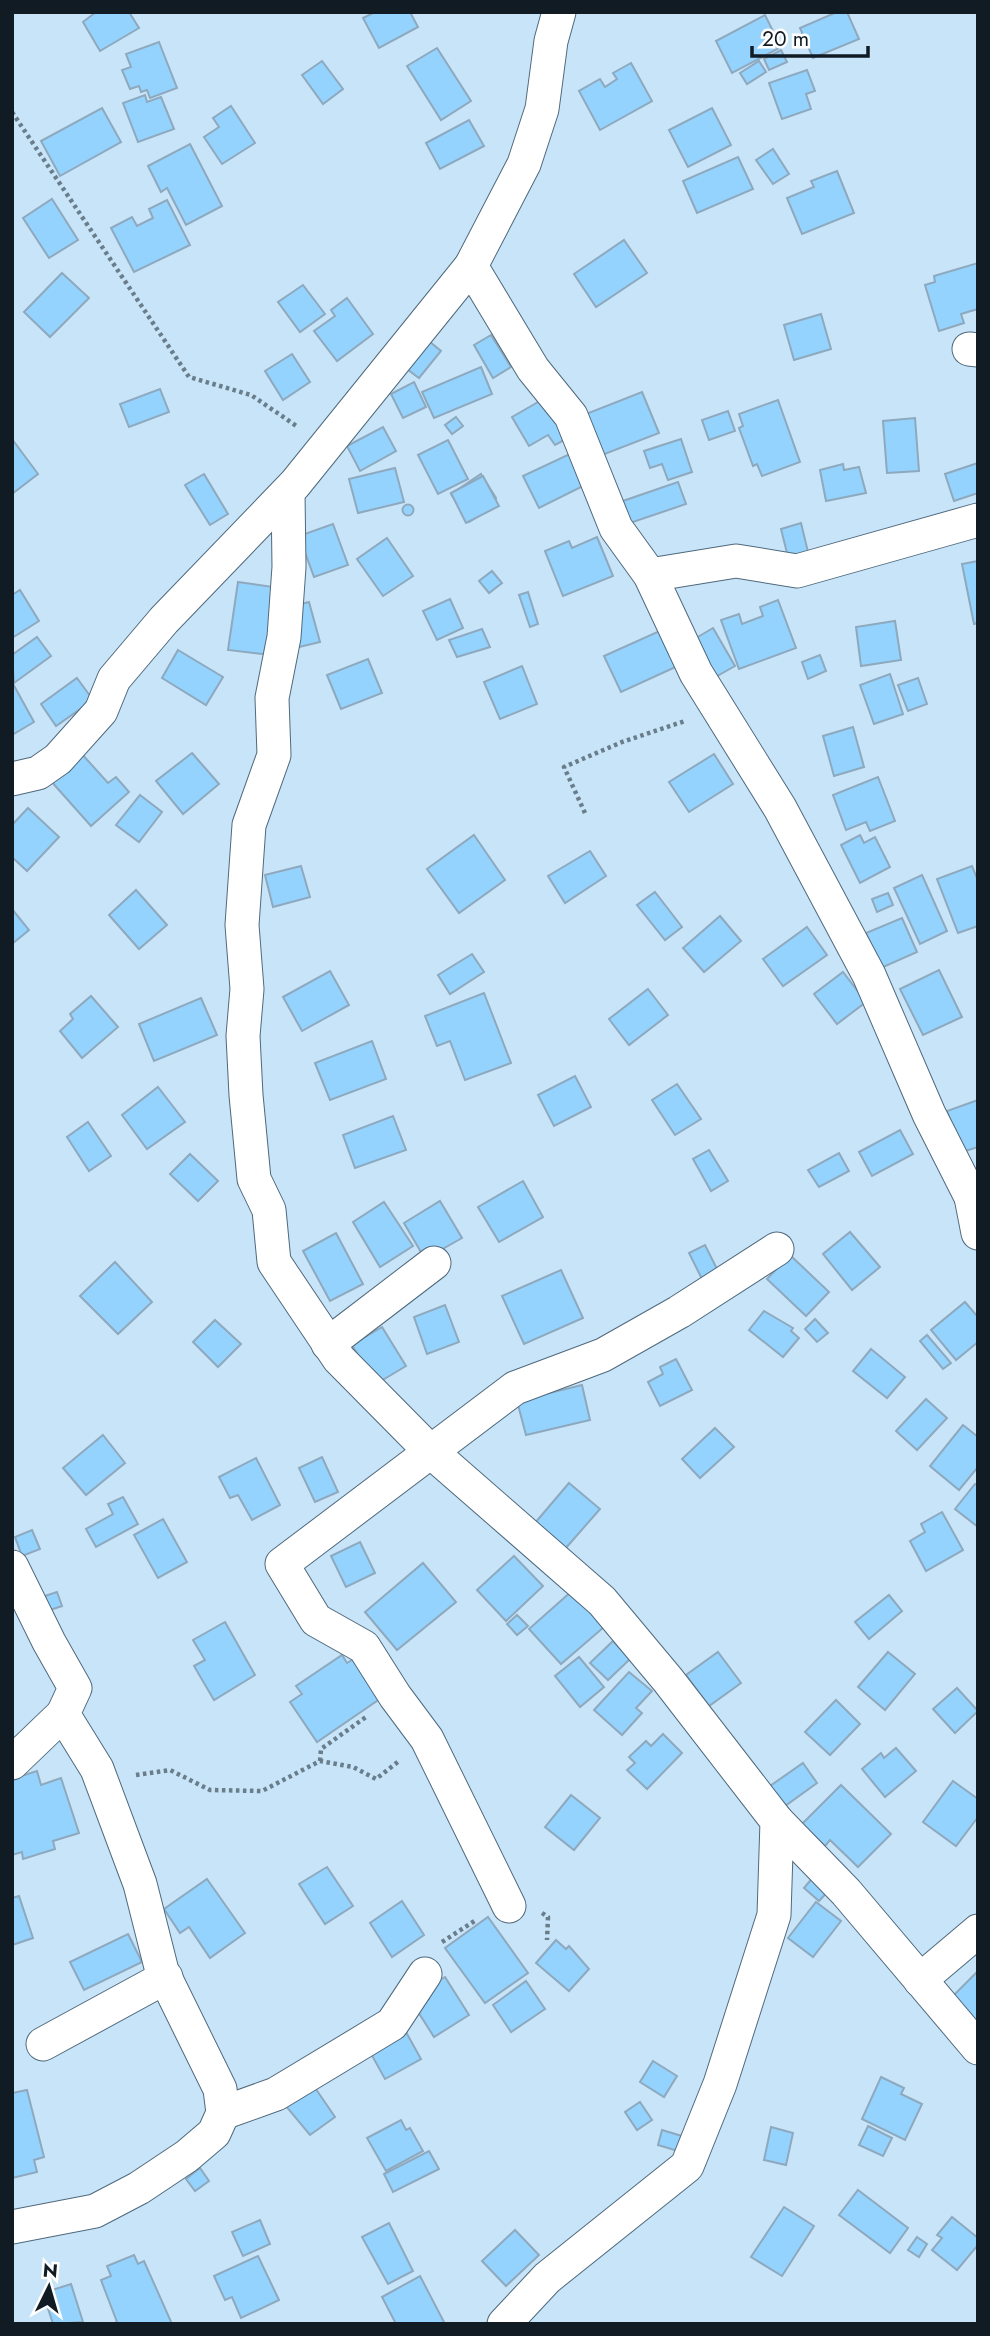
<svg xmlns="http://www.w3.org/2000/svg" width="990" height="2336" viewBox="0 0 990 2336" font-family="Jost,sans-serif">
<rect width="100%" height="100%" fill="#c7e4f9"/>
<g fill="#95d3ff" stroke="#8ea9be" stroke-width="2">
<path d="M96 12H129L139 28 100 51 83 22Z"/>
<path d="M375 12H410L418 27 379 48 363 18Z"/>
<path d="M837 12H847L859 39 813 58 800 28Z"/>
<path d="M765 15 781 47 732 73 716 41Z"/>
<path d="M159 42 177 88 150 98 147 90 141 92 139 86 130 89 122 70 131 67 126 54Z"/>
<path d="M437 48 471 101 441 120 407 66Z"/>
<path d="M781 50 787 62 769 70 764 59Z"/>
<path d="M322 61 343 89 323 104 302 75Z"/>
<path d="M759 61 766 72 747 84 740 73Z"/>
<path d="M631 63 652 101 600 130 579 91 600 79 605 87 617 79 613 73Z"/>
<path d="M807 70 815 91 806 94 811 109 782 119 769 83Z"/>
<path d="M145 95 147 102 161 97 174 129 138 142 123 103Z"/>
<path d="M231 106 255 143 222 164 204 137 219 127 213 118Z"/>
<path d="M102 108 121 142 60 176 41 141Z"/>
<path d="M712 108 731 145 688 167 669 130Z"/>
<path d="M469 120 484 146 440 169 426 143Z"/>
<path d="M190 144 222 206 186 225 167 188 161 192 148 166Z"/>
<path d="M773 149 789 174 773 184 756 160Z"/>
<path d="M738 157 753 189 697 213 683 181Z"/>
<path d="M837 171 854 213 802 234 787 198 814 187 811 181Z"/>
<path d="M52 199 78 240 49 258 23 218Z"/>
<path d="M167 200 190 245 134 272 111 228 132 217 137 226 153 218 149 209Z"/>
<path d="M624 240 647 273 596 307 574 274Z"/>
<path d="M978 263V309L961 314 964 323 939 331 925 285 935 282 934 276Z"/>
<path d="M62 273 89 298 50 337 24 312Z"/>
<path d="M303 285 325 314 300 332 278 302Z"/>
<path d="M347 298 373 334 337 361 314 331 335 316 331 310Z"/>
<path d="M821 314 831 349 794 360 784 325Z"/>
<path d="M491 335 511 367 493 378 474 345Z"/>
<path d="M430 342 441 351 419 378 407 369Z"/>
<path d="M292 354 310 382 283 400 265 371Z"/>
<path d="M481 367 492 394 434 418 422 392Z"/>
<path d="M414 382 426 407 403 418 391 394Z"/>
<path d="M160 389 169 412 129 427 120 404Z"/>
<path d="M642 392 659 433 602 455 586 414Z"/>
<path d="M545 398 568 438 555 445 548 435 529 446 512 417Z"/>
<path d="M778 400 800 462 762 476 757 464 753 466 739 428 743 426 739 414Z"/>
<path d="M728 411 735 431 709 440 702 420Z"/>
<path d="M456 417 463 426 452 434 445 425Z"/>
<path d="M915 418 919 471 887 473 883 421Z"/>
<path d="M383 427 396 451 360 471 347 446Z"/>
<path d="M12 439 38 474 12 494Z"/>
<path d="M681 439 692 472 668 480 662 464 650 468 644 451Z"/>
<path d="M448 440 468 479 438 494 418 455Z"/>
<path d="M574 452 589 483 539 508 523 476Z"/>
<path d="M978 463V493L954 501 945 474Z"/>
<path d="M843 464 844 470 859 467 866 493 826 501 820 470Z"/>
<path d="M395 468 404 502 358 513 349 479Z"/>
<path d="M204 474 228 514 210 525 185 485Z"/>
<path d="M481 474 496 498 494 507 469 522 451 494Z"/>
<path d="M483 476 499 506 466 523 451 493Z"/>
<path d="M678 482 686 504 627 524 620 502Z"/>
<circle cx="408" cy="510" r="5.5"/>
<path d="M801 523 809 556 789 561 781 529Z"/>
<path d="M333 524 348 565 314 577 299 536Z"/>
<path d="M597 537 613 576 563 596 545 551 569 541 572 548Z"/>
<path d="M387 538 413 576 383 596 357 559Z"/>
<path d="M978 561V623L974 624 962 564Z"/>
<path d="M492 571 502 583 489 593 479 581Z"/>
<path d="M238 582 280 588 270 655 228 650Z"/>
<path d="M20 590 39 621 12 638V595Z"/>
<path d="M528 592 538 624 530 627 519 595Z"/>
<path d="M450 599 463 628 437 640 423 611Z"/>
<path d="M778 600 796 648 739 669 721 620 739 614 742 624 763 616 760 607Z"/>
<path d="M309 602 320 642 299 647 293 606Z"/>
<path d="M895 621 901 660 861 666 856 627Z"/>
<path d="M713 628 735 666 712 679 691 641Z"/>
<path d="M482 629 490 647 457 657 449 640Z"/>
<path d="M664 629 680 665 621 692 604 656Z"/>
<path d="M37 637 51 656 14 683 12 655Z"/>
<path d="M178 650 223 677 206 705 162 678Z"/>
<path d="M820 655 826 671 808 679 802 662Z"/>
<path d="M368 659 382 693 341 709 327 675Z"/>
<path d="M522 666 537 704 500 719 484 682Z"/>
<path d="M890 674 903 714 874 724 860 685Z"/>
<path d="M77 678 93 700 56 726 41 704Z"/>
<path d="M918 678 927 704 908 711 898 685Z"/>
<path d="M12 682 34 722 12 735Z"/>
<path d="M853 727 864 767 834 776 823 736Z"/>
<path d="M81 753 108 783 116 777 129 792 91 826 50 780Z"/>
<path d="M192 753 219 784 183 814 156 781Z"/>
<path d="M714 754 733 784 689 812 669 782Z"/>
<path d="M878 777 895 821 870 831 866 822 846 830 833 795Z"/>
<path d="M140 795 162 812 139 842 116 825Z"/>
<path d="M28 808 59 837 27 871 12 857V825Z"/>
<path d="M474 835 505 880 459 913 427 869Z"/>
<path d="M860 835 864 843 875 837 890 867 860 883 841 845Z"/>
<path d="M590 851 606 876 565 903 548 876Z"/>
<path d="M301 866 310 897 273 907 265 875Z"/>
<path d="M972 866 978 881V926L958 933 937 879Z"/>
<path d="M922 875 947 931 920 944 894 888Z"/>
<path d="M136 890 167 925 139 949 109 915Z"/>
<path d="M655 892 682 927 665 940 637 905Z"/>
<path d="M888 893 893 905 877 912 872 899Z"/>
<path d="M12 909 29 930 12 944Z"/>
<path d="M720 916 741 941 704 972 683 948Z"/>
<path d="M902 918 917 952 881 968 866 933Z"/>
<path d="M807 927 827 955 783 986 763 959Z"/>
<path d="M472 954 484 972 450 994 438 975Z"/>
<path d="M939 970 962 1017 923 1035 900 989Z"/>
<path d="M330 971 349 1005 302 1031 283 997Z"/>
<path d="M843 972 866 1002 837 1024 814 994Z"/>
<path d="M648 989 668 1015 629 1045 609 1019Z"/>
<path d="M484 993 511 1063 465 1080 450 1041 437 1046 425 1016Z"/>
<path d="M91 996 118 1027 82 1058 60 1031 73 1019 70 1014Z"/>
<path d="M201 998 217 1035 154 1061 139 1024Z"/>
<path d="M372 1041 386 1079 330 1100 315 1063Z"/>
<path d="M575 1076 591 1107 554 1126 538 1095Z"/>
<path d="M677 1084 701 1119 675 1135 652 1100Z"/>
<path d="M158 1087 185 1122 147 1149 122 1115Z"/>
<path d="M978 1100V1147L962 1152 947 1111Z"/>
<path d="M393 1116 406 1150 355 1168 343 1135Z"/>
<path d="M88 1122 111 1156 89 1171 67 1137Z"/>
<path d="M900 1130 913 1154 872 1176 859 1152Z"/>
<path d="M709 1150 728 1181 711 1191 693 1159Z"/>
<path d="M839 1153 849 1171 819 1187 808 1170Z"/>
<path d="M190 1154 218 1181 198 1201 170 1174Z"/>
<path d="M523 1181 543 1217 499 1242 478 1207Z"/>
<path d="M440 1201 462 1238 425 1259 404 1223Z"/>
<path d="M384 1202 413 1246 380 1267 353 1222Z"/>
<path d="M850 1232 880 1267 852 1290 823 1254Z"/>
<path d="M336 1233 363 1284 330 1301 303 1251Z"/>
<path d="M705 1245 720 1275 704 1283 689 1253Z"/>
<path d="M790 1255 829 1292 806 1316 767 1279Z"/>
<path d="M115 1262 152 1302 118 1334 80 1296Z"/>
<path d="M561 1270 583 1318 524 1344 502 1296Z"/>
<path d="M965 1302 978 1317V1342L956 1360 931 1330Z"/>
<path d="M445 1305 459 1342 427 1354 414 1317Z"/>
<path d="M764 1311 793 1328 791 1331 799 1338 783 1357 749 1330Z"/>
<path d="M815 1319 828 1333 817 1342 805 1329Z"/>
<path d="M215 1320 241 1344 218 1367 193 1342Z"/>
<path d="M382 1327 406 1366 376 1384 352 1345Z"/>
<path d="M927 1335 951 1363 943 1369 920 1341Z"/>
<path d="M871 1349 905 1377 887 1398 853 1371Z"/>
<path d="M676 1359 692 1390 660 1406 648 1382 663 1374 660 1367Z"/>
<path d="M582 1385 590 1420 526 1435 517 1401Z"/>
<path d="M926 1399 947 1418 917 1450 896 1431Z"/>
<path d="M963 1425 978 1437V1467L959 1490 930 1466Z"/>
<path d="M715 1428 734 1447 700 1478 682 1459Z"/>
<path d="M103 1435 125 1463 86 1495 63 1468Z"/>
<path d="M322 1457 338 1492 315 1502 299 1468Z"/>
<path d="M256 1458 280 1505 252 1520 238 1495 230 1498 219 1477Z"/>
<path d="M569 1483 600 1509 565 1549 535 1523Z"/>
<path d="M975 1484 978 1486V1527L955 1509Z"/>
<path d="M123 1497 138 1524 96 1547 86 1529 113 1514 108 1504Z"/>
<path d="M942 1512 963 1550 926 1571 910 1541 925 1532 921 1524Z"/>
<path d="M163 1519 187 1562 158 1578 134 1535Z"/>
<path d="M32 1530 40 1549 22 1556 15 1537Z"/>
<path d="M360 1542 375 1573 346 1587 331 1556Z"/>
<path d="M514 1556 543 1586 506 1621 477 1590Z"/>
<path d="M423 1563 456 1602 397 1650 365 1612Z"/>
<path d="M572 1591 604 1627 561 1664 529 1629Z"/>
<path d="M57 1592 62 1606 44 1612 39 1598Z"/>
<path d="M889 1595 902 1611 869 1639 855 1622Z"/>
<path d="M517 1615 528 1626 517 1635 507 1624Z"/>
<path d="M225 1622 255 1675 214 1700 194 1666 205 1660 193 1640Z"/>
<path d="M613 1641 630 1659 608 1680 590 1663Z"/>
<path d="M718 1652 741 1683 709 1706 686 1675Z"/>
<path d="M888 1652 915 1674 885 1710 858 1687Z"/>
<path d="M342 1655 347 1663 360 1655 387 1694 317 1742 290 1702 302 1694 296 1686Z"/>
<path d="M579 1657 604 1687 580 1707 555 1676Z"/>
<path d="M629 1672 652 1691 636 1708 642 1713 622 1735 594 1710Z"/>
<path d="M957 1688 978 1711 955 1733 933 1709Z"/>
<path d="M836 1700 860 1724 830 1755 805 1732Z"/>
<path d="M663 1734 682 1753 647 1789 627 1770 635 1763 629 1757 646 1741 651 1746Z"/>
<path d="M896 1748 916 1771 885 1797 862 1769 881 1753 884 1758Z"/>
<path d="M803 1763 817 1783 785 1806 770 1786Z"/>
<path d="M37 1771 41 1785 61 1778 79 1833 53 1841 55 1849 23 1859 22 1852 12 1855V1779Z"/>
<path d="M953 1781 978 1799V1817L956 1846 923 1822Z"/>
<path d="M841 1785 891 1834 858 1867 830 1840 825 1846 802 1824Z"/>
<path d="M571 1795 600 1818 574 1850 545 1827Z"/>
<path d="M327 1867 353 1906 325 1924 299 1884Z"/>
<path d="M815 1875 830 1889 819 1901 804 1888Z"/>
<path d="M207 1879 245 1933 210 1958 189 1927 180 1933 164 1909Z"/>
<path d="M19 1896 33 1938 12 1945V1898Z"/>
<path d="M402 1901 424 1935 392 1957 370 1923Z"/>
<path d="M816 1902 841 1921 813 1957 788 1938Z"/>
<path d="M488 1917 528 1973 485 2003 445 1948Z"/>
<path d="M128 1934 142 1962 84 1990 70 1962Z"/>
<path d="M556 1940 566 1949 569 1946 589 1969 569 1991 536 1963Z"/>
<path d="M978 1971V2035L946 2003Z"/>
<path d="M445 1977 469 2015 434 2037 415 2007 429 1999 423 1990Z"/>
<path d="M526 1981 545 2009 511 2032 493 2005Z"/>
<path d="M406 2032 421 2059 385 2079 370 2052Z"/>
<path d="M653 2061 677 2076 664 2097 640 2082Z"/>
<path d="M881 2077 904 2088 901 2094 922 2104 905 2140 862 2119Z"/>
<path d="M309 2079 335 2117 310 2135 280 2099Z"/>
<path d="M27 2090 44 2157 34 2160 37 2172 12 2178V2093Z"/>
<path d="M640 2102 652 2120 637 2130 625 2112Z"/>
<path d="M401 2120 406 2130 410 2128 423 2151 386 2171 367 2138Z"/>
<path d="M868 2126 892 2138 883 2156 859 2145Z"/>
<path d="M771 2127 793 2133 786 2165 764 2160Z"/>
<path d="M662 2130 682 2136 678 2151 658 2145Z"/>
<path d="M429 2151 439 2169 393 2192 384 2174Z"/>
<path d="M200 2168 209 2181 195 2191 186 2179Z"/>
<path d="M858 2190 908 2228 890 2253 839 2215Z"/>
<path d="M784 2207 814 2226 782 2276 751 2257Z"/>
<path d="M952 2217 978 2238V2245L957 2270 932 2250 942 2238 937 2235Z"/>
<path d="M260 2220 270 2244 243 2256 232 2232Z"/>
<path d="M389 2223 413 2271 388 2284 362 2237Z"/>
<path d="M515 2230 539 2255 506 2286 482 2261Z"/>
<path d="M917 2237 927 2244 919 2257 908 2250Z"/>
<path d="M134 2255 138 2264 144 2261 172 2324H113L117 2322 101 2280 111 2276 107 2266Z"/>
<path d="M258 2256 279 2300 241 2318 232 2297 225 2300 214 2276Z"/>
<path d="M420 2276 445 2324H396L382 2297Z"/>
<path d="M71 2284 83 2322 53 2324 43 2293Z"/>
</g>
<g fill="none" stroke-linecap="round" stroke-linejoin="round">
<defs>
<g id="minor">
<path d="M471 266 533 369 571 416 616 528 650 575 696 673 780 808 869 975 929 1114 971 1197"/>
<path d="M969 349 978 350"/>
<path d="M288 492 289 567 284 637 272 698 274 755 249 825 242 925 247 989 243 1036 246 1095 254 1179 269 1210 274 1262 339 1359 429 1450 602 1601 668 1680 777 1821 774 1915 720 2084 687 2166 547 2278 504 2324"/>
<path d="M650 575 736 561 797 571 978 520"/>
<path d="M12 779 38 773 58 759 101 711 114 679 164 620 295 484 471 266 524 164 542 109 551 41 559 12"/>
<path d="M978 1193 971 1197 978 1233"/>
<path d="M328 1344 434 1263"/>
<path d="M12 1567 49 1642 75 1688 63 1714 97 1769 140 1884 162 1971 220 2089 223 2113 214 2133 187 2156 139 2188 95 2211 12 2227"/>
<path d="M12 1763 63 1714"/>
<path d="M777 1821 846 1892 978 2048"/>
<path d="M509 1906 427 1739 395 1696 364 1647 316 1620 282 1564 515 1388 603 1355 679 1312 777 1249"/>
<path d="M920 1980 978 1931"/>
<path d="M43 2044 166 1977"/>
<path d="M223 2113 276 2094 392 2024 425 1974"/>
</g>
</defs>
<use href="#minor" stroke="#50697c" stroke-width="35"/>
<g stroke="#6a7d8b" stroke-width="4.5" stroke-dasharray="3.5 3.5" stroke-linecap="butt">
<path d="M12 112 189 377 251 395 298 427"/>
<path d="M585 813 564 767 622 742 685 721"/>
<path d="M320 1761 321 1749 366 1717"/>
<path d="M136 1775 170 1770 210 1790 262 1791 320 1761 353 1767 376 1779 399 1761"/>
<path d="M542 1913 548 1917 547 1940"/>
<path d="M442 1942 476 1920"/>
</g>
<use href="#minor" stroke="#fff" stroke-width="33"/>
</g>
<rect width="990" height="2336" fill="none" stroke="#111b23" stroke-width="28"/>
<g transform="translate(49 2287) rotate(5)" stroke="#ffffff" stroke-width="5" paint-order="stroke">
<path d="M0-5L12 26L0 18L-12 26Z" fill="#111b23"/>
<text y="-10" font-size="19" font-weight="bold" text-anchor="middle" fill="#111b23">N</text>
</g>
<path d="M752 46v10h116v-10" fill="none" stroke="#111b23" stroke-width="3.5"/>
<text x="762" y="46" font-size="21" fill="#111b23" stroke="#ffffff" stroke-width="5" paint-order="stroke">20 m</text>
</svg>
